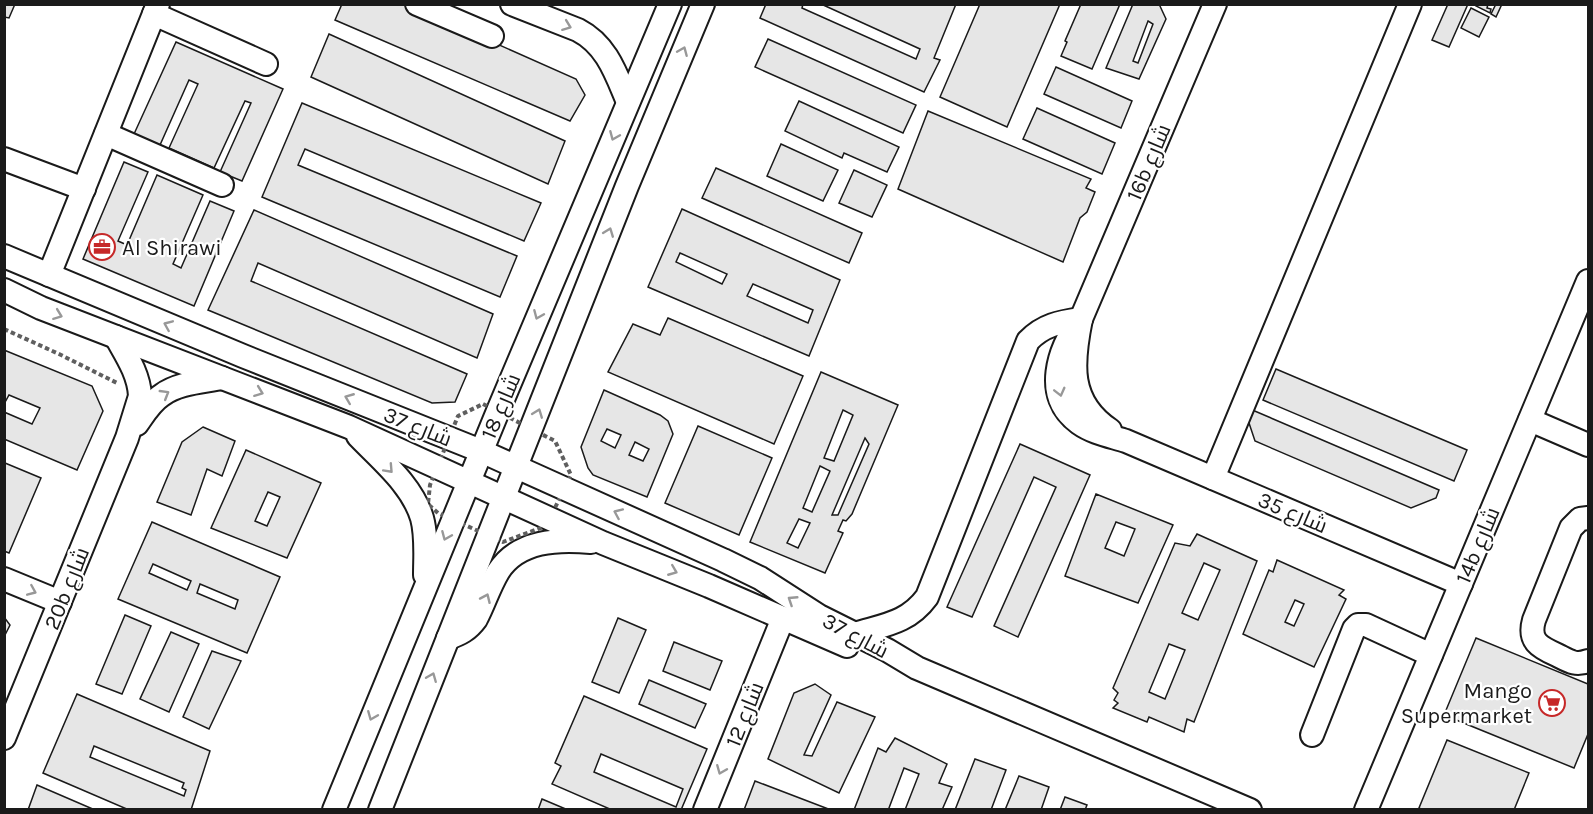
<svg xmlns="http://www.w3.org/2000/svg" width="1593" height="814" viewBox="0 0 1593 814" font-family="Karla,Cairo,sans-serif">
<rect width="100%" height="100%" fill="#fff"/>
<g fill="#e6e6e6" stroke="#1a1a1a" stroke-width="1.5" fill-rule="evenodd">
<path d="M4 4H15L9 18 4 17Z"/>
<path d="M342 4H407L576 79 585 95 570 121 335 20Z"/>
<path d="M766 4H803L802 8 916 59 920 49 821 4H956L934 58 940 60 924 92 760 18Z"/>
<path d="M980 4H1060L1007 127 940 97Z"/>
<path d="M1081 4H1120L1092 69 1061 56 1067 42 1065 41Z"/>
<path d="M1133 4H1159L1166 19 1139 79 1106 68ZM1148 21 1153 24 1138 63 1133 61Z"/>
<path d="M1448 4H1468L1449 47 1432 40Z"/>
<path d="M1477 4H1488L1487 8 1491 9 1490 13 1476 6Z"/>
<path d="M1496 4H1502L1496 17 1491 14Z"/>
<path d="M1471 8 1489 17 1479 37 1461 28Z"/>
<path d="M329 34 565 141 548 184 311 77Z"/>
<path d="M768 39 916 105 903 133 755 67Z"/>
<path d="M176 42 283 89 242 181 220 172 251 103 245 101 214 168 169 148 198 84 189 80 160 145 134 134Z"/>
<path d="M1056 67 1132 101 1121 128 1044 94Z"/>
<path d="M799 101 899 147 887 172 844 153 842 158 785 131Z"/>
<path d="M302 103 541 203 524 241 305 149 298 165 517 256 500 297 262 197Z"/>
<path d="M1037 108 1115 143 1102 174 1023 139Z"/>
<path d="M928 111 1091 179 1086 188 1095 192 1087 212 1080 218 1063 262 898 189Z"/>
<path d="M781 144 838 170 823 201 767 176Z"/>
<path d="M124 162 148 172 118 241 127 245 157 175 203 195 173 264 181 268 210 201 234 211 194 306 83 259Z"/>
<path d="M716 168 862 233 849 263 702 198Z"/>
<path d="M854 170 887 185 872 217 839 203Z"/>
<path d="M682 209 840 280 809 356 648 287ZM680 253 727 274 722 284 676 262ZM753 284 813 310 808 323 747 296Z"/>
<path d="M254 210 493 314 477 358 258 263 251 281 467 374 455 402 432 403 208 310Z"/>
<path d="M668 318 803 376 774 444 608 372 633 324 660 335Z"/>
<path d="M4 350 92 386 103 411 77 470 4 439V412L32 424 40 408 9 395 4 404Z"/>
<path d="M1276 369 1467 450 1454 481 1263 400Z"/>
<path d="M821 372 898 405 852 514 846 521 843 520 838 531 843 533 825 573 750 542ZM843 410 853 415 834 461 824 458ZM865 438 869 444 838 515H832ZM820 466 830 471 812 512 803 508ZM799 519 810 523 798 548 787 543Z"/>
<path d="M604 390 660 415 668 421 673 434 647 497 593 475 588 468 581 447ZM607 429 621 435 615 448 601 441ZM635 442 649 449 643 461 629 455Z"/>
<path d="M1250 409 1439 490 1436 498 1411 508 1255 441 1247 417Z"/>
<path d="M698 426 772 458 739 535 665 503Z"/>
<path d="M203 427 235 441 222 476 207 469 191 515 157 502 182 442Z"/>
<path d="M1020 444 1090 475 1018 637 994 626 1056 487 1034 477 972 617 947 607Z"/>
<path d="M246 450 321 483 287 558 211 528ZM268 492 280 497 267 526 255 521Z"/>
<path d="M5 463 41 478 9 553 4 551Z"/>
<path d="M1096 494 1173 525 1138 603 1065 576ZM1116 522 1135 529 1124 556 1105 548Z"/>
<path d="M152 522 280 577 247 653 118 599ZM153 564 191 581 187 590 149 573ZM200 584 238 600 235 609 197 593Z"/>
<path d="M1197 534 1257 561 1194 722 1187 719 1184 732 1149 717 1147 722 1113 708 1118 703 1114 700 1118 693 1113 688 1175 543 1190 546ZM1204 563 1220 570 1198 620 1182 613ZM1169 644 1185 650 1165 699 1149 692Z"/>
<path d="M1277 560 1344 590 1339 595 1346 599 1314 667 1243 634 1269 570 1273 572ZM1295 600 1304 604 1294 626 1285 622Z"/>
<path d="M125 615 151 626 122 694 96 684Z"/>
<path d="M4 617 10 625 4 637Z"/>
<path d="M618 618 646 630 619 693 592 682Z"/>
<path d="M171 632 199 644 169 712 140 699Z"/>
<path d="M1476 638 1588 684V734L1574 768 1444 715Z"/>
<path d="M674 642 722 661 710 690 663 671Z"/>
<path d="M212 651 241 661 209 729 183 717Z"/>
<path d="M649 680 706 704 695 728 639 704Z"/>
<path d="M815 684 831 695 804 755 812 756 837 702 875 717 839 793 768 759 794 693Z"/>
<path d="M77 694 210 751 191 810H129L43 773ZM94 746 184 783 182 788 186 790 184 796 90 757Z"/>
<path d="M584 696 707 749 681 810H612L552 784 561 766 555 763ZM601 754 683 789 676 807 594 772Z"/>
<path d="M895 738 947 764 939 783 952 787 942 810H905L919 774 904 768 889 808 892 810H854L878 748 886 752Z"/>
<path d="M1447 740 1529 773 1514 810H1423L1419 808Z"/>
<path d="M975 759 1006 770 991 810H955Z"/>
<path d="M1019 776 1049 787 1041 810H1005Z"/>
<path d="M755 781 831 810H744Z"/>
<path d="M37 785 95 810H28Z"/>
<path d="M1065 797 1087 805 1085 810H1060Z"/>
<path d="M542 799 568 810H538Z"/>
</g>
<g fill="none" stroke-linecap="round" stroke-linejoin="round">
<defs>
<g id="minor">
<path d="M417 4 492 36"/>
<path d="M512 4 578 30C607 45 616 74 628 102"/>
<path d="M154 14 266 64"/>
<path d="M106 134 222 185"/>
<path d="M4 159 84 189"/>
<path d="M4 256 243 356 481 451 723 560 760 578 819 616 887 650 917 668 1250 810"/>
<path d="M49 275 158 4"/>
<path d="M4 290 41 308 349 427 603 543 709 586 847 646"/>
<path d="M1081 319C1058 349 1042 396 1079 423 1093 433 1110 436 1126 441L1461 584"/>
<path d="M1530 420 1588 445"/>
<path d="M137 424C144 414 151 402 162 395 178 383 202 382 222 378"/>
<path d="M1110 430C1068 402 1072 363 1081 319L1215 4"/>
<path d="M358 436C382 461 412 485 422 518 427 536 425 557 425 575"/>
<path d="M1213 478 1410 4"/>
<path d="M1588 518 1580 519 1571 528 1534 620C1528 641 1539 647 1557 655 1569 661 1575 666 1588 661"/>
<path d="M4 579 60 602"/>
<path d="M855 634C884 625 908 623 927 597L1028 341C1043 325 1060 322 1081 319"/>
<path d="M448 638C460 634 468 630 476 619 484 604 489 587 498 572 518 540 558 539 591 542"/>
<path d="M1312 735 1354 629 1358 625H1366L1431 655"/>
<path d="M4 738 127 438 140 396C139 374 126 355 116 337"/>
<path d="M334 810 498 411 670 4"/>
<path d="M380 810 627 186 703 4"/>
<path d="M705 810 783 618"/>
<path d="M1366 810 1588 281"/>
</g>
</defs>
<use href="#minor" stroke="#1a1a1a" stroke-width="26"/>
<g stroke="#5f5f5f" stroke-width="4" stroke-dasharray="4.5 3" stroke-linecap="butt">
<path d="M4 329 59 354 117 383"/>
<path d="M483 404 555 441 571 475 546 526 503 542 438 513 428 504 430 485 458 416Z"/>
</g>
<use href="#minor" stroke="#fff" stroke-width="22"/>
</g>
<defs><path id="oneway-chevron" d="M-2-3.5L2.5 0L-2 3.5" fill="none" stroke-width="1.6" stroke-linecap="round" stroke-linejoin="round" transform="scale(1.5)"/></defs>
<g stroke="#989898">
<use href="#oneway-chevron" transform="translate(567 26) rotate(21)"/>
<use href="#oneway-chevron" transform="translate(683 51) rotate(-67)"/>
<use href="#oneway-chevron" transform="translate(614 136) rotate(113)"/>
<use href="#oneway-chevron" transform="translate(609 232) rotate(-69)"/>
<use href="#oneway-chevron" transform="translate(58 315) rotate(21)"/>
<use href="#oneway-chevron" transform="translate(538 315) rotate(113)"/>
<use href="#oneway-chevron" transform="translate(168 325) rotate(-157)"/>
<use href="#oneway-chevron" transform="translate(259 392) rotate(21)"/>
<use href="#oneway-chevron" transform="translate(1060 392) rotate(76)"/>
<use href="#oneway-chevron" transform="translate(165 394) rotate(-31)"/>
<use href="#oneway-chevron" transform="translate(349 398) rotate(-158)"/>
<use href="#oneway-chevron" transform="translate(538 413) rotate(-69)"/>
<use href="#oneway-chevron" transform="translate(389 469) rotate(47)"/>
<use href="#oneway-chevron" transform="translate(618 513) rotate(-156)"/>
<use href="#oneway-chevron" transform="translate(446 536) rotate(113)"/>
<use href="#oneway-chevron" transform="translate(673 571) rotate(22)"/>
<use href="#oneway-chevron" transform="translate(32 591) rotate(23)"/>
<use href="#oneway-chevron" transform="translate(486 598) rotate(-66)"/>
<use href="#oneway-chevron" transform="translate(792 600) rotate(-147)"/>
<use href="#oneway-chevron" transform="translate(432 677) rotate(-68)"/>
<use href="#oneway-chevron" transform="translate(372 716) rotate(112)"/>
<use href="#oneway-chevron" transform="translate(721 770) rotate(112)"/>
</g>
<defs>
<symbol id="office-ring" viewBox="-11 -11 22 22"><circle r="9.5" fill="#fff" stroke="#c62828" stroke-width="1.5"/><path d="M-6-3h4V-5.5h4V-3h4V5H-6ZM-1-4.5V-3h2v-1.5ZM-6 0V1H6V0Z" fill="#c62828"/></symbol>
<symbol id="supermarket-ring" viewBox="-11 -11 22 22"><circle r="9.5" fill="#fff" stroke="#c62828" stroke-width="1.5"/><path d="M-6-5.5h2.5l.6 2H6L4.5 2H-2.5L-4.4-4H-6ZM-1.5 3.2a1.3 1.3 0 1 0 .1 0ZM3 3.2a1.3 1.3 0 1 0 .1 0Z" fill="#c62828"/></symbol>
</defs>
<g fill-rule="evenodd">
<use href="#office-ring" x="87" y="232" width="30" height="30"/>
<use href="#supermarket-ring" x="1537" y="688" width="30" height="30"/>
</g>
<g text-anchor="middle" stroke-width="4.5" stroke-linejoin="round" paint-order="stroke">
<g font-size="22" fill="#1a1a1a" stroke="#fff">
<text transform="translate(1148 162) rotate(-67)" y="8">16b شارع</text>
<text transform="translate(500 406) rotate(-67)" y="8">شارع 18</text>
<text transform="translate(418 426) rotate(22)" y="8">شارع 37</text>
<text transform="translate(1293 512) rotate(23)" y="8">شارع 35</text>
<text transform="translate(1477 545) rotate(-67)" y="8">14b شارع</text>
<text transform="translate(66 588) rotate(-68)" y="8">20b شارع</text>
<text transform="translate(856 635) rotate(28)" y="8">شارع 37</text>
<text transform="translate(744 714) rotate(-68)" y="8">شارع 12</text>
</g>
<g font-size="22" fill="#1a1a1a" stroke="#fff" text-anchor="start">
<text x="122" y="255">Al Shirawi</text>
<text x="1532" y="698" text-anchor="end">Mango<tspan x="1532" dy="25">Supermarket</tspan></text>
</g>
</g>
<rect width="1593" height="814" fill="none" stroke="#1a1a1a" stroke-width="12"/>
</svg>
